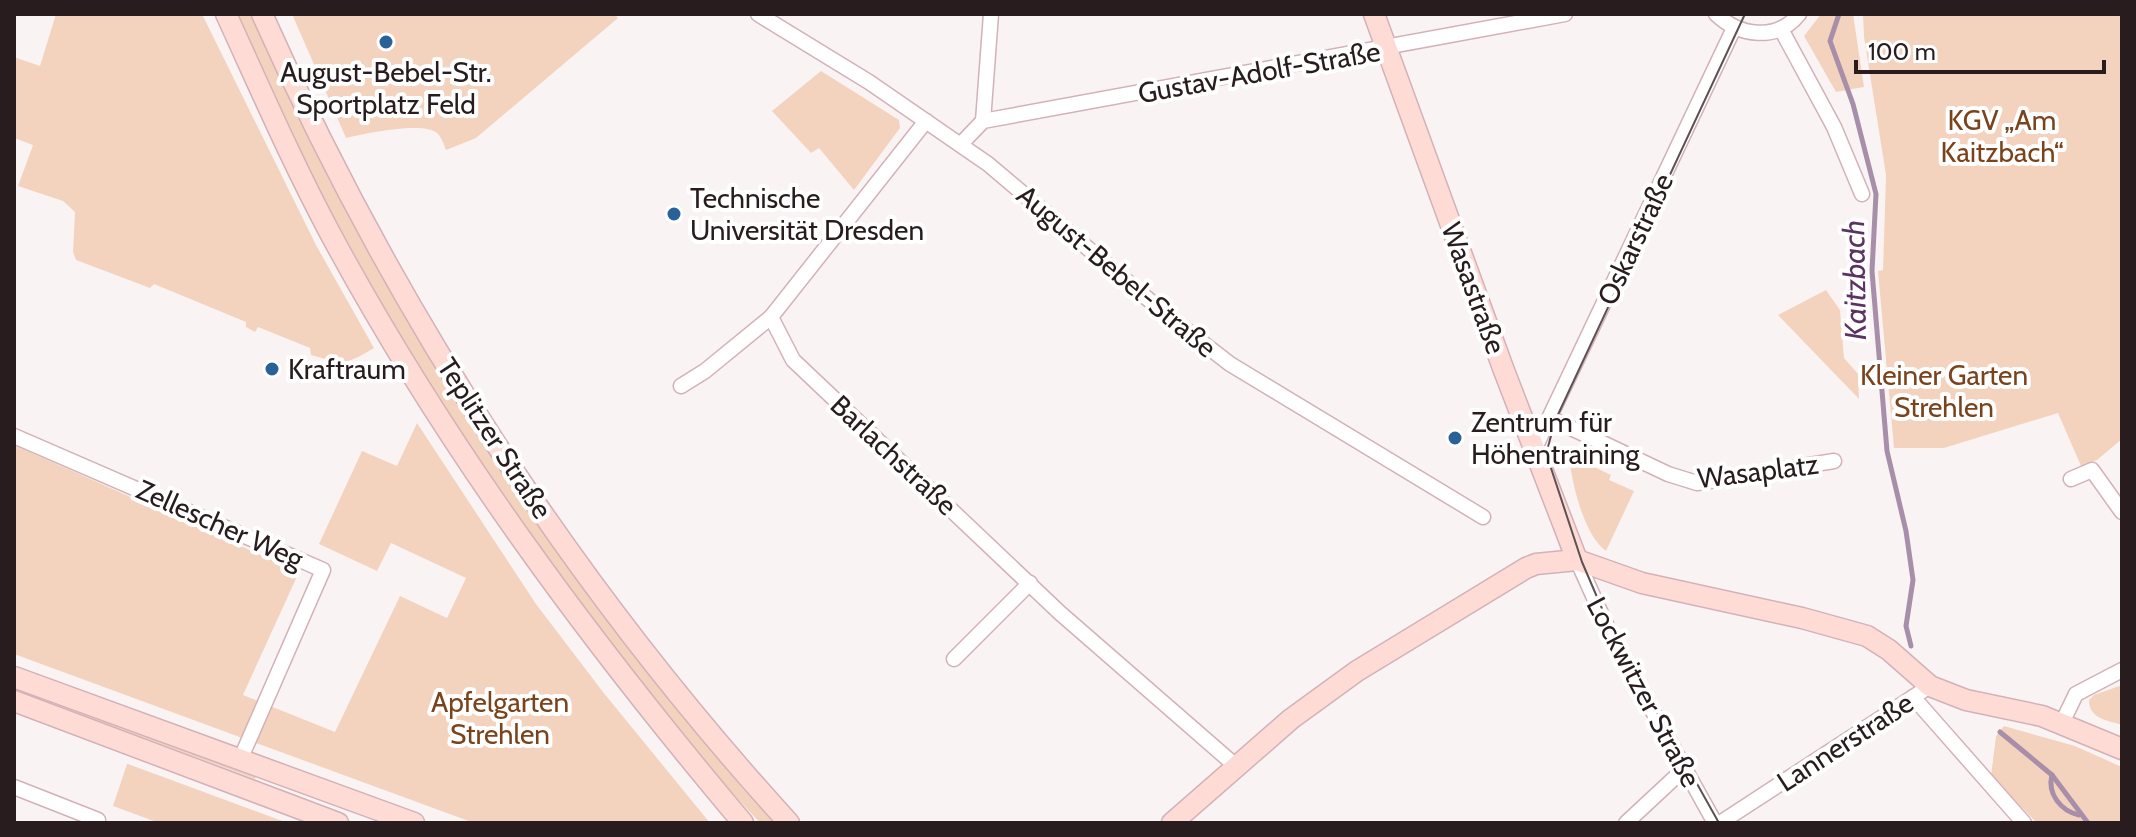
<svg xmlns="http://www.w3.org/2000/svg" width="2136" height="837" viewBox="0 0 2136 837" font-family="Cabin,sans-serif">
<rect width="100%" height="100%" fill="#faf3f4"/>
<g fill="#f4d3be">
<path d="M56 14H202L316 245 374 348C344 366 344 364 311 355L310 348 258 327 255 332 246 327V322L154 284 150 288 76 260 73 252 75 212 63 201 18 186 33 145 14 138V57L40 66Z"/>
<path d="M236 14H253L542 528 659 686 744 790 776 823H760L727 787 569 592 500 498 384 308 315 182 269 89Z"/>
<path d="M292 14H614L618 18 476 138 446 150C444 145 441 136 437 133 423 121 363 134 346 138Z"/>
<path d="M1821 14H1853L1864 87 1836 92 1804 36Z"/>
<path d="M1863 14H2122V439L2097 460 2081 466 2058 413 1944 448H1894L1878 271 1883 270 1886 175 1864 37Z"/>
<path d="M821 71 899 120 900 128 854 190 819 148 811 153 772 111Z"/>
<path d="M1826 290 1840 310 1844 358 1858 374 1859 399 1778 315Z"/>
<path d="M417 423 536 604 603 692 710 823H474L14 654V445L299 572 243 695 335 732 400 596 447 618 466 578 391 543 377 571 319 544 362 451 397 466Z"/>
<path d="M1569 455 1611 475 1609 480 1634 491 1606 551C1584 536 1571 481 1569 455Z"/>
<path d="M2122 685V725C2107 720 2089 719 2089 700L2094 695Z"/>
<path d="M14 686 256 775 255 779 14 690Z"/>
<path d="M2004 726 2075 746 2122 767V823H2037L1991 776 1996 736Z"/>
<path d="M127 764H128L288 823H159L113 806Z"/>
</g>
<g fill="none" stroke-linecap="round" stroke-linejoin="round">
<g stroke="#a78ea9" stroke-width="5">
<path d="M1839 14 1830 41 1853 104 1876 194 1872 271 1887 451 1906 531 1913 580 1906 626 1911 646"/>
<path d="M2000 732 2052 775 2088 823"/>
<path d="M2052 775C2047 794 2061 811 2079 815"/>
</g>
<defs>
<g id="street">
<path d="M758 14 869 82 988 164 1168 316 1230 364 1483 517"/>
<path d="M1716 14C1739 36 1777 42 1799 14"/>
<path d="M1781 29 1834 127 1862 194"/>
<path d="M983 121 991 14"/>
<path d="M961 144 983 121 1565 14"/>
<path d="M771 317 793 360 1060 613 1237 767"/>
<path d="M681 386 705 371 771 317 926 121"/>
<path d="M1550 418 1668 474 1697 483 1834 461"/>
<path d="M14 436 323 570 240 760"/>
<path d="M1534 450 1734 28"/>
<path d="M2071 479 2092 470 2122 512"/>
<path d="M1577 560 1613 640 1715 823"/>
<path d="M954 659 1030 583"/>
<path d="M1913 697 2024 823"/>
<path d="M2062 723 2076 694 2122 670"/>
<path d="M14 787 98 820 97 823"/>
<path d="M1626 823 1684 769"/>
<path d="M1720 823 1930 686"/>
</g>
<g id="secondary">
<path d="M226 14C260 88 292 162 330 233 444 445 588 639 743 823"/>
<path d="M262 14C393 309 572 585 789 823"/>
<path d="M1374 14 1503 368 1577 560"/>
<path d="M14 677 414 823"/>
<path d="M14 701 338 823"/>
<path d="M1172 823 1291 719 1357 671 1526 568 1536 564 1577 560 1642 583 1802 618 1867 636 1889 650 1930 686 1966 700 2042 716 2122 749"/>
</g>
</defs>
<use href="#street" stroke="#d3b2b7" stroke-width="17"/>
<use href="#secondary" stroke="#d3b2b7" stroke-width="23"/>
<use href="#street" stroke="#fff" stroke-width="14"/>
<use href="#secondary" stroke="#fedbd5" stroke-width="20"/>
<path stroke="#5c5153" stroke-width="2" d="M1719 823 1612 632 1582 562 1548 459V447L1555 421 1745 14"/>
</g>
<g fill="#286299" stroke="#fff" stroke-width="3">
<circle cx="386" cy="42" r="8"/>
<circle cx="674" cy="214" r="8"/>
<circle cx="272" cy="369" r="8"/>
<circle cx="1455" cy="438" r="8"/>
</g>
<g text-anchor="middle" stroke-width="8" stroke-linejoin="round" paint-order="stroke">
<g font-size="28" fill="#281c1e" stroke="#fff" text-anchor="start">
<text x="386" y="82" text-anchor="middle">August-Bebel-Str.<tspan x="386" dy="32">Sportplatz Feld</tspan></text>
<text x="690" y="208">Technische<tspan x="690" dy="32">Universität Dresden</tspan></text>
<text x="288" y="379">Kraftraum</text>
<text x="1471" y="432">Zentrum für<tspan x="1471" dy="32">Höhentraining</tspan></text>
</g>
<g font-size="28" fill="#281c1e" stroke="#fff">
<text transform="translate(1259 72) rotate(-10)" y="10">Gustav-Adolf-Straße</text>
<text transform="translate(1635 239) rotate(-65)" y="10">Oskarstraße</text>
<text transform="translate(1117 271) rotate(40)" y="10">August-Bebel-Straße</text>
<text transform="translate(1474 288) rotate(70)" y="10">Wasastraße</text>
<text transform="translate(495 438) rotate(57)" y="10">Teplitzer Straße</text>
<text transform="translate(894 455) rotate(43)" y="10">Barlachstraße</text>
<text transform="translate(1758 471) rotate(-7)" y="10">Wasaplatz</text>
<text transform="translate(220 524) rotate(24)" y="10">Zellescher Weg</text>
<text transform="translate(1644 692) rotate(62)" y="10">Lockwitzer Straße</text>
<text transform="translate(1845 742) rotate(-33)" y="10">Lannerstraße</text>
</g>
<g font-size="28" fill="#7a431b" stroke="#fff">
<text x="2002" y="130">KGV „Am<tspan x="2002" dy="32">Kaitzbach“</tspan></text>
<text x="1944" y="385">Kleiner Garten<tspan x="1944" dy="32">Strehlen</tspan></text>
<text x="500" y="712">Apfelgarten<tspan x="500" dy="32">Strehlen</tspan></text>
</g>
<g font-size="30" font-style="italic" fill="#5b3363" stroke="#fff">
<text transform="translate(1855 280) rotate(-91)" y="10">Kaitzbach</text>
</g>
</g>
<rect width="2136" height="837" fill="none" stroke="#281c1e" stroke-width="32"/>
<path d="M1856 60v12h248v-12" fill="none" stroke="#281c1e" stroke-width="4"/>
<text x="1868" y="60" font-size="24" fill="#281c1e" stroke="#ffffff" stroke-width="6" paint-order="stroke">100 m</text>
</svg>
